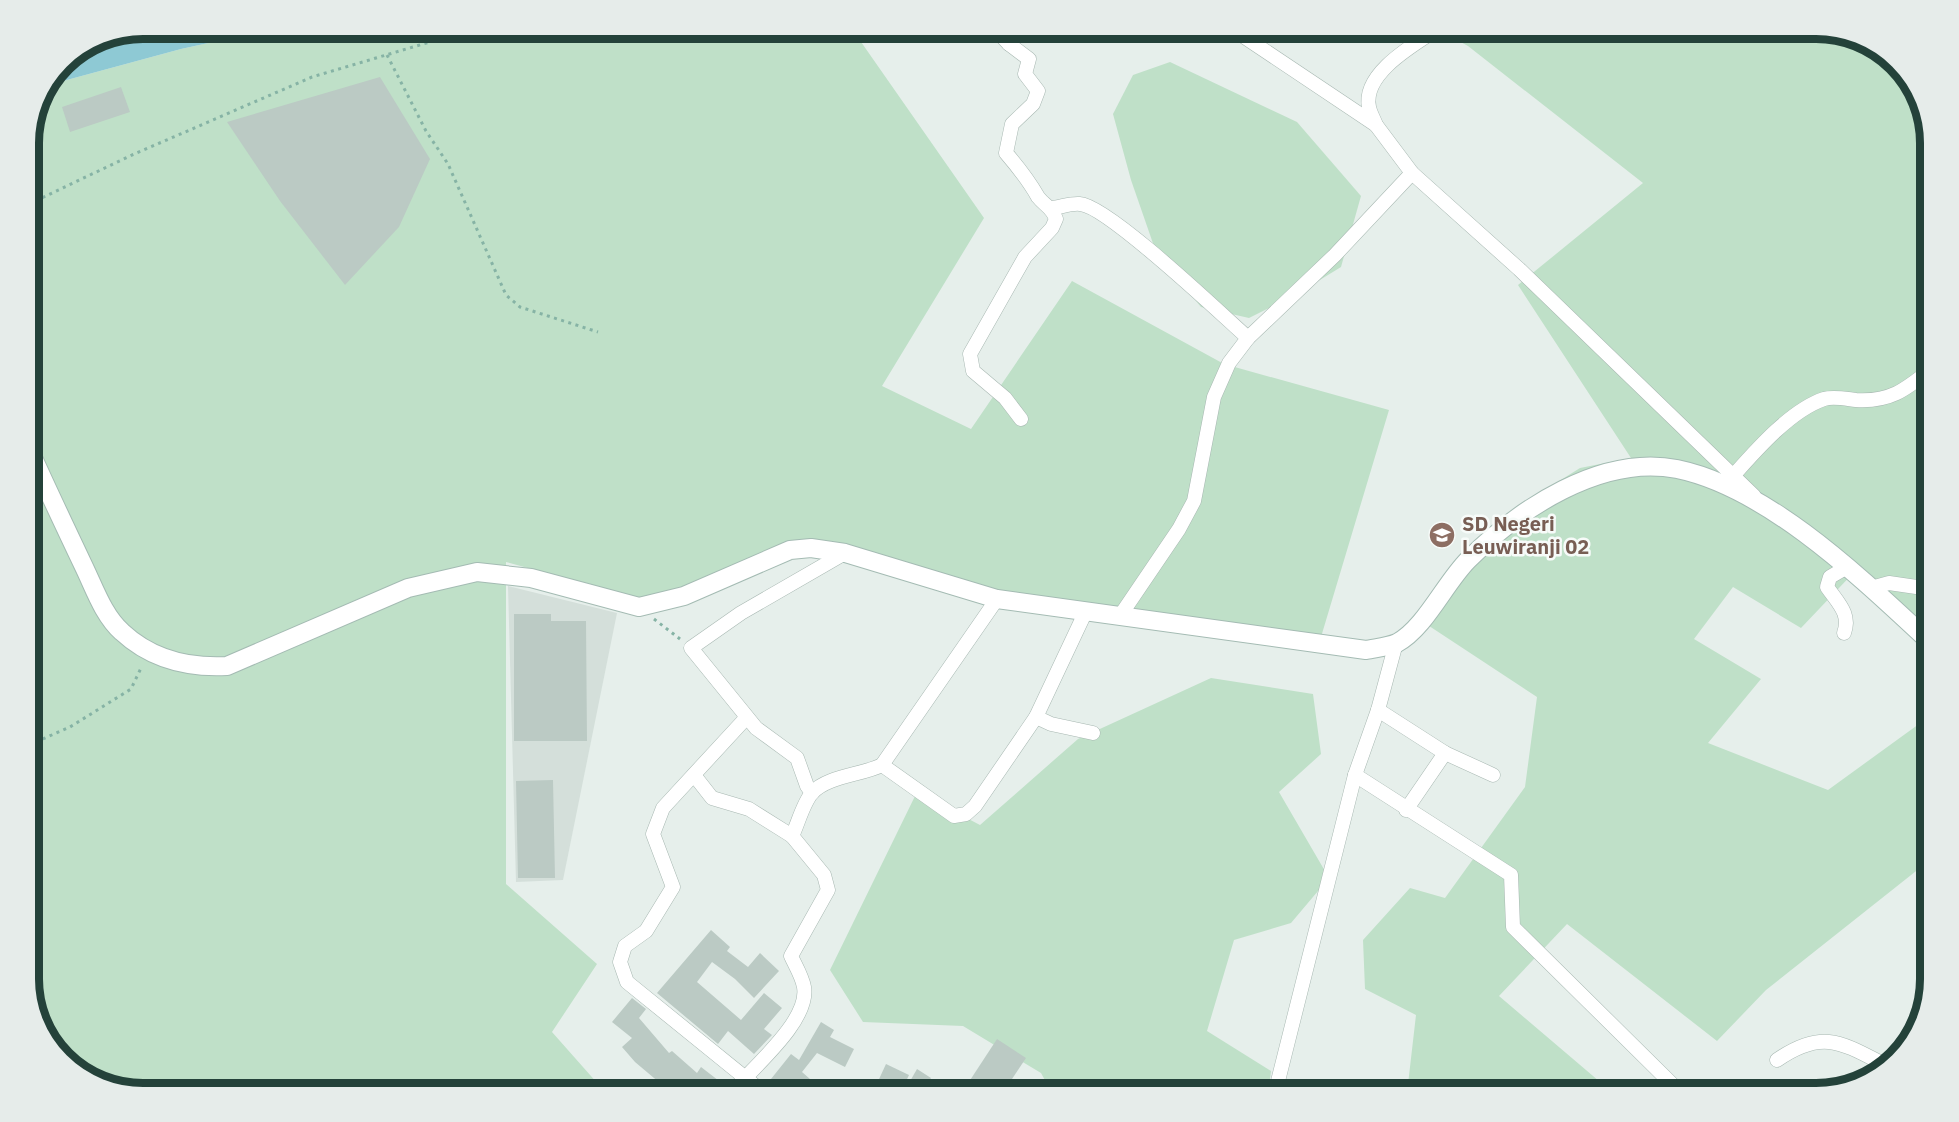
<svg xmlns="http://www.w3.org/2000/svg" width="1959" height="1122" viewBox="0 0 1959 1122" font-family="'IBM Plex Sans',sans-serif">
<rect width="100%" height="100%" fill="#e6efeb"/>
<path fill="#d4dfda" d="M508 586 617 613 563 880 516 882Z"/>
<g fill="#bfe0c8">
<path d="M1816 28 1873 44 1911 80 1930 136V639L1858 568 1801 628 1733 587 1694 639 1761 679 1708 743 1828 790 1930 716V860L1766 990 1717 1041 1567 924 1499 996 1613 1093H1407L1416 1015 1365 989 1363 940 1410 888 1445 898 1525 787 1537 697 1417 618 1516 508 1580 468 1631 458 1518 285 1643 183 1468 46 1437 29Z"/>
<path d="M272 29H852L984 218 882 386 971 429 1072 281 1224 364 1389 410 1321 637 1027 599 817 544 696 598 632 597 506 562V884L597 964 552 1032 606 1093H143L86 1078 48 1042 29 986V136L52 84 181 49Z"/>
<path d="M1170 62 1297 122 1361 196 1341 267 1297 294 1249 318 1201 307 1156 252 1131 180 1113 114 1133 75Z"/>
<path d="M1211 678 1313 694 1321 754 1279 792 1329 878 1291 923 1234 940 1207 1031 1271 1071 1268 1093H1052L1041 1073 963 1026 863 1022 830 970 917 792 980 825 1078 739Z"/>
</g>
<path fill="#8ec9d4" d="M143 29V28L272 29 181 49 52 84 62 62 100 37Z"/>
<g fill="#bbcac4">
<path d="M380 77 430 159 399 227 345 285 280 201 227 122Z"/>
<path d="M121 87 130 112 70 132 62 107Z"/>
<path d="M514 614H551V621H586L587 741H514Z"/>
<path d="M553 780 555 878H518L516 781Z"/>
<path d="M711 930 730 947 727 951 748 967 760 953 779 971 754 998 735 979 712 962 697 982 741 1020 764 993 782 1008 764 1029 772 1035 754 1054 728 1031 718 1044 657 993Z"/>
<path d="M632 998 646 1009 639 1018 669 1053 672 1051 697 1073 701 1067 723 1084 716 1094H673L635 1062 622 1047 632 1038 612 1022Z"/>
<path d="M821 1022 834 1030 830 1037 854 1049 845 1067 817 1053 802 1072 827 1094H773L767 1084 791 1054 799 1060Z"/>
<path d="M997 1039 1026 1058 1002 1094H961Z"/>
<path d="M886 1064 909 1075 900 1094H882L874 1090Z"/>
<path d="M917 1069 931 1078 923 1091 909 1083Z"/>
</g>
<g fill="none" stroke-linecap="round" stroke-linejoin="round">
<defs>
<g id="minor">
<path d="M994 28 1009 44 1023 28"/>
<path d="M1231 28 1376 125 1412 173 1519 269 1754 496"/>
<path d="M1009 44 1029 59 1025 74 1038 91 1033 104 1012 124 1006 153C1018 167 1029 181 1038 197 1045 206 1052 207 1056 219L1052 228 1025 257 970 354 973 371 1005 398 1021 419"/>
<path d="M1376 125C1374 119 1370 113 1369 107 1362 73 1415 44 1439 28"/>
<path d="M1052 208C1061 207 1071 203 1080 204 1108 206 1220 313 1248 338"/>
<path d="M1733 476C1756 450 1791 410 1824 399 1833 396 1847 399 1856 400 1890 402 1905 390 1930 370"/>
<path d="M1871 588 1889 583 1930 589"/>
<path d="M1085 613 1036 717 1051 724 1093 733"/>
<path d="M1120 616 1179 529 1194 501 1214 397 1229 363 1248 338 1335 255 1412 173"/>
<path d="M1844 633C1851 614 1838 603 1827 587L1830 577 1847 567"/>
<path d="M1378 710 1445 753 1493 775"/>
<path d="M746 718 663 808 653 834 673 887 646 931 625 946 620 962 627 982 764 1093"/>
<path d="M882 765 954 816 966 814 975 806 1036 717"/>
<path d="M694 775 712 798 749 809 792 836"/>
<path d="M1355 775 1511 875 1513 927 1681 1093"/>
<path d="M812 793 807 786 797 758 756 728 691 648 741 613 845 553"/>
<path d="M1406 810 1445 753"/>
<path d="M1777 1060C1822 1029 1841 1042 1885 1065"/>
<path d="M1872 1078 1890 1061"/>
<path d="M731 1093C752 1068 810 1021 804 987 802 976 795 965 791 956L828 890 824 875 792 836C798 824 803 803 812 793 827 776 862 775 882 765L997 599"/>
<path d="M1275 1093 1355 775 1378 710 1396 643"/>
</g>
<path id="secondary" d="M29 449C47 489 66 529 85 569 95 590 104 616 122 632 151 659 189 668 227 666L408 588 477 572 531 578 639 607 684 596 790 550 811 548 845 553 997 599 1366 650C1375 648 1388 647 1397 643 1425 628 1445 583 1468 560 1519 509 1601 454 1677 469 1769 488 1863 580 1930 642"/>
</defs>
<use href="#minor" stroke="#a8b8b2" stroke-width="15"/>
<use href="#secondary" stroke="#a4bbb3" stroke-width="20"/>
<g stroke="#86b3a5" stroke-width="3" stroke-dasharray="3 4.5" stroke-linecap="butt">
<path d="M387 55 426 131 448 164 506 295 520 307 598 332"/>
<path d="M29 204 132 155 312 77 477 28"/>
<path d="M654 619 680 639"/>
<path d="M29 745 70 727 131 689 142 666"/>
</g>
<use href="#minor" stroke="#fff" stroke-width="14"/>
<use href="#secondary" stroke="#fff" stroke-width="18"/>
</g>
<defs>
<symbol id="school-disc" viewBox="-11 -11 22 22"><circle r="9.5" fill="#8d6e63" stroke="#f7fbf9"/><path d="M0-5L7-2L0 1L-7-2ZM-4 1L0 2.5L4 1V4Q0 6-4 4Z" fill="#fff"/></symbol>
</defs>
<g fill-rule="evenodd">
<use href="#school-disc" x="1427" y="520" width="30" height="30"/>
</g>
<g text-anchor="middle" stroke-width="5" stroke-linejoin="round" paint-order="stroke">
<g font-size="20" font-weight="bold" fill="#785e54" stroke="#f7fbf9" text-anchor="start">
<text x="1462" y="531">SD Negeri<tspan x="1462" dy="23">Leuwiranji 02</tspan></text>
</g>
</g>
<path d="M0 0H1959V1122H0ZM143 39H1816A104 104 0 0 1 1920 143V979A104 104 0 0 1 1816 1083H143A104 104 0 0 1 39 979V143A104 104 0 0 1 143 39Z" fill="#e6ecea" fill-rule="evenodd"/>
<path fill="none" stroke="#24423a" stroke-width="8" d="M143 39H1816A104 104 0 0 1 1920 143V979A104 104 0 0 1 1816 1083H143A104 104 0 0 1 39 979V143A104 104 0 0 1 143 39Z"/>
</svg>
